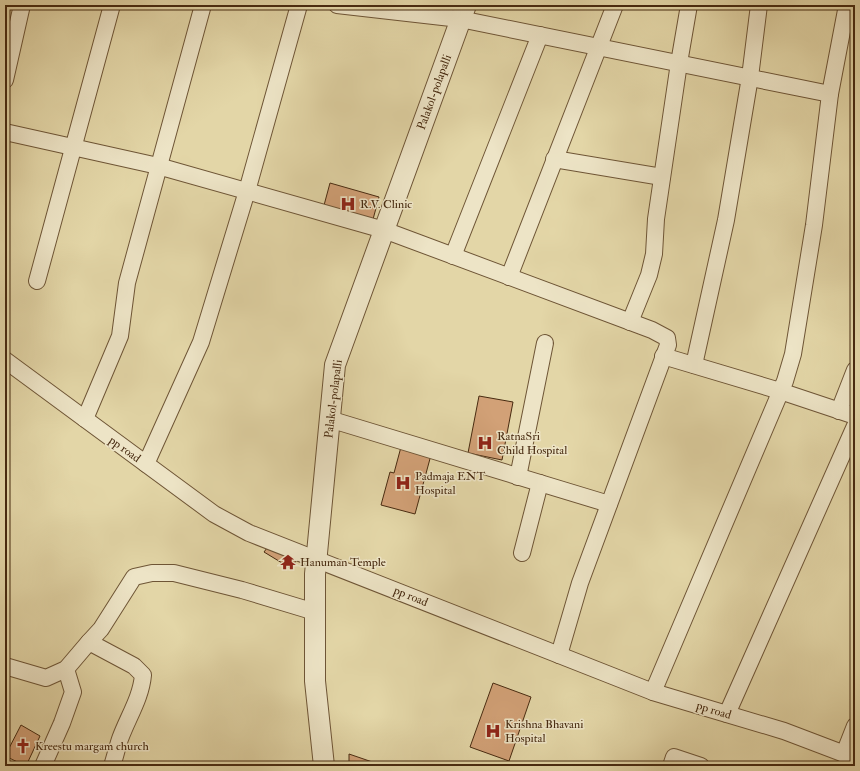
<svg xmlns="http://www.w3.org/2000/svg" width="860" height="771" viewBox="0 0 860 771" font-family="'IM FELL Double Pica',serif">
<rect width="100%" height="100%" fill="#e3d6a7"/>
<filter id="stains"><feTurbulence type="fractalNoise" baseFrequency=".005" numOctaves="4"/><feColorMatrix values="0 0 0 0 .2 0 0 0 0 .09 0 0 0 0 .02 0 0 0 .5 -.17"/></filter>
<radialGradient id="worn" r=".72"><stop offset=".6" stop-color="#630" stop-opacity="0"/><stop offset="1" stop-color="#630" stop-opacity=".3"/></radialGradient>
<g fill="#d2a177" stroke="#472a10">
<path d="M330 183 379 197 372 223 323 209Z"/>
<path d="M479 396 513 402 502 460 468 453Z"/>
<path d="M401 447 431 455 415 514 381 505 390 472 394 473Z"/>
<path d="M270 544 298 555 292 569 264 552Z"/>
<path d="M493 683 531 697 509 761 470 747Z"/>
<path d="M21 725 40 736 26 766 5 756Z"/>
<path d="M349 754 384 766H349Z"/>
</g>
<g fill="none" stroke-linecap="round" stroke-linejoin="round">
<defs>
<g id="minor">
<path d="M337 5 460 19 830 94"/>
<path d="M5 80 22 5"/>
<path d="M5 132 158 166 384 230 652 330 667 338 668 345 580 583 559 655"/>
<path d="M554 159 662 177"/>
<path d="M453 256 540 35"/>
<path d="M509 277 615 5"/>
<path d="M37 281 112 5"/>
<path d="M630 322 649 275 654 254 656 219 679 63 689 5"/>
<path d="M663 356 780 391 855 416"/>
<path d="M5 360 214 514 249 533 653 692 784 731 855 758"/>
<path d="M694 365 726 220 750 77 759 5"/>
<path d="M839 411 855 370"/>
<path d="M85 419 120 336 127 283 203 5"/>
<path d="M329 419 609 504"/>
<path d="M146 464 201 342 247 191 299 5"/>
<path d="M518 477 545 343"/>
<path d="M522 553 540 483"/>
<path d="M89 642 134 666 143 675C141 698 128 717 120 739 117 748 115 757 112 766"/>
<path d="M5 666 46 678 66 669 89 642 101 629 134 577 152 573H174L242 590 315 612"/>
<path d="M653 692 785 381 793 354 814 225 830 94 847 5"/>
<path d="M727 714 855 426"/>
<path d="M844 754 855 726"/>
<path d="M43 766 62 723 73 692 66 669"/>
<path d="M671 766 674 757 701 766"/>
</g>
<path id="tertiary" d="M324 766 315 681V574L335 365 466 5"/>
</defs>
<use href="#minor" stroke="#6e5536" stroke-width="18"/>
<use href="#tertiary" stroke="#6e5536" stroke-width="22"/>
<use href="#minor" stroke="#ede4c6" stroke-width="16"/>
<use href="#tertiary" stroke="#ede4c6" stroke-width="20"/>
</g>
<defs>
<symbol id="hospital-bare" viewBox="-9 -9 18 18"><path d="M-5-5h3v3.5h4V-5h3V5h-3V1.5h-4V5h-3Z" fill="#8f2418" stroke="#ede4c6" stroke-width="2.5" paint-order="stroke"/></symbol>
<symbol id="temple-bare" viewBox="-9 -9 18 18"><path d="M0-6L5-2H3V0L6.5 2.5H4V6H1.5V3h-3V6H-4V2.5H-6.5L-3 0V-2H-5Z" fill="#8f2418" stroke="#ede4c6" stroke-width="2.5" paint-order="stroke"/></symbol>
<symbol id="church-bare" viewBox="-9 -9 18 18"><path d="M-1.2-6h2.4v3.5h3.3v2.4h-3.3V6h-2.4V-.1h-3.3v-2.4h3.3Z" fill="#8f2418" stroke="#ede4c6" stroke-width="2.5" paint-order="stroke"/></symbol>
</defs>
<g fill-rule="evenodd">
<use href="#hospital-bare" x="337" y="193" width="22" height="22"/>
<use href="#hospital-bare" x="474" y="432" width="22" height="22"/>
<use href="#hospital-bare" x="392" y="472" width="22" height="22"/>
<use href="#temple-bare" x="277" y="551" width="22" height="22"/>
<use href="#hospital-bare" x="482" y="720" width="22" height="22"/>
<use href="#church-bare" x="12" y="735" width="22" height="22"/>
</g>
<g text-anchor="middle" stroke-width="3" stroke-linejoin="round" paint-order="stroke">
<g font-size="12" fill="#472a10" stroke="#ede4c6">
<text transform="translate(434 92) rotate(-70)" y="4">Palakol-polapalli</text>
<text transform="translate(333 399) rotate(-83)" y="4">Palakol-polapalli</text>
<text transform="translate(125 449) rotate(36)" y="4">pp road</text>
<text transform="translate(411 596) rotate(22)" y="4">pp road</text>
<text transform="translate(714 710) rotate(17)" y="4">pp road</text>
</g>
<g font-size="12" fill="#472a10" stroke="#ede4c6" text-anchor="start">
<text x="360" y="208">R.V. Clinic</text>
<text x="497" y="440">RatnaSri<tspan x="497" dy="14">Child Hospital</tspan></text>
<text x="415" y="480">Padmaja ENT<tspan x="415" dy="14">Hospital</tspan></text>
<text x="300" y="566">Hanuman Temple</text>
<text x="505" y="728">Krishna Bhavani<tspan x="505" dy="14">Hospital</tspan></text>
<text x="35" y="750">Kreestu margam church</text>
</g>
</g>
<rect width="860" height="771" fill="none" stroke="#e3d6a7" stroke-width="20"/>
<rect x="6" y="6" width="848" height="759" fill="none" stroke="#472a10" stroke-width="2"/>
<rect x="10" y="10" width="840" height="751" fill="none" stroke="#472a10"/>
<rect width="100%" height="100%" filter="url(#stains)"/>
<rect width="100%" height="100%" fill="url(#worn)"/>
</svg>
